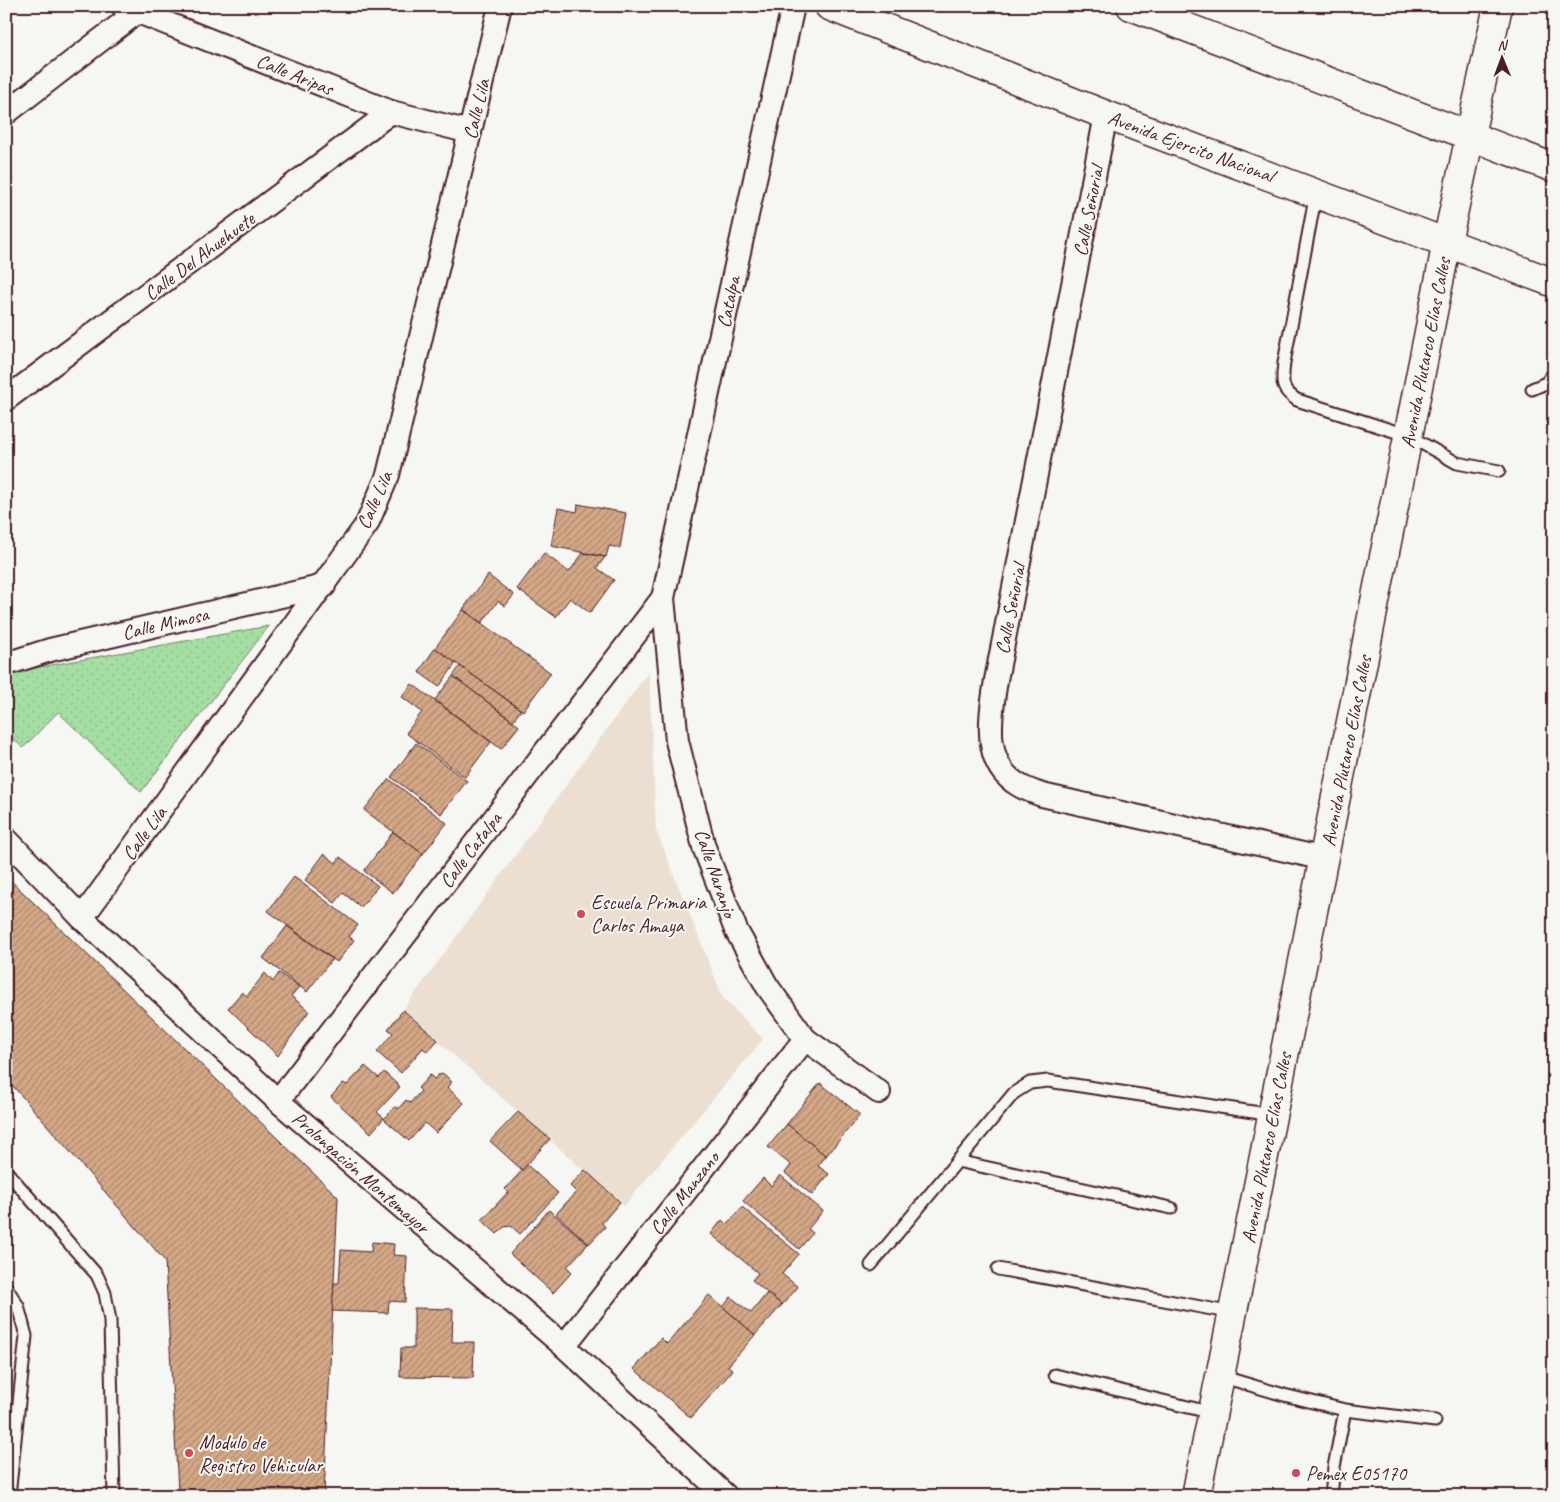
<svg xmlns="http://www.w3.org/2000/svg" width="1560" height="1502" viewBox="0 0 1560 1502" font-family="Caveat,sans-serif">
<defs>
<pattern id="grass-dots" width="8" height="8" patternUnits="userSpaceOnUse" patternTransform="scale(1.25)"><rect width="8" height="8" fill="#a5dea3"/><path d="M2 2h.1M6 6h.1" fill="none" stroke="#90be8c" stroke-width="1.8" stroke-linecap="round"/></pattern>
<pattern id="building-hatch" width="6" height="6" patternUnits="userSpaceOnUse" patternTransform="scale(1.25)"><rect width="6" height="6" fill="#d4a886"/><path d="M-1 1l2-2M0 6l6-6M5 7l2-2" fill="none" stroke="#ae886e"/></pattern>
</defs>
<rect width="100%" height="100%" fill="#f6f6f2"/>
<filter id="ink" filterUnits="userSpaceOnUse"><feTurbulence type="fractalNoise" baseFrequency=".02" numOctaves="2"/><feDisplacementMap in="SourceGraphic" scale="10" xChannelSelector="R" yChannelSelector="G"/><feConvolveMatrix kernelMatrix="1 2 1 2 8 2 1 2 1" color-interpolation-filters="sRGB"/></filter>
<g filter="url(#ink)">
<path fill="#ecdfd2" d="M649 671 656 830 723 998 763 1039 624 1206 403 1010Z"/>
<path fill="url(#grass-dots)" stroke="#787e67" d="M269 626 141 792 58 712 23 748 6 732V682L18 671Z"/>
<g fill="url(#building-hatch)" stroke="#4a1f2b">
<path d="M578 504 626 513 620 548 609 546 606 557 551 546 558 508 577 512Z"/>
<path d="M544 553 569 572 583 553 605 557 597 568 614 580 590 613 570 598 556 617 517 589Z"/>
<path d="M488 575 514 595 505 606 498 601 482 623 463 609Z"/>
<path d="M463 610 551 673 523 711 435 648Z"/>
<path d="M435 648 456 663 439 687 419 672Z"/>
<path d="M460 666 521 710 513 721 453 676Z"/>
<path d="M453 676 519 726 501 749 435 700Z"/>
<path d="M412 684 491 742 465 777 406 733 422 712 402 697Z"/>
<path d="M416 743 467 781 441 814 391 777Z"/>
<path d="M389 779 447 823 423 854 364 810Z"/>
<path d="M393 832 423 854 393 893 364 871Z"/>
<path d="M324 854 336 863 340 857 378 886 361 907 343 893 335 903 305 880Z"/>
<path d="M6 876 338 1197 324 1494 178 1490 165 1261 6 1078Z"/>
<path d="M294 877 358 925 349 937 354 940 337 962 268 911Z"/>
<path d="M287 926 332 959 307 992 263 958Z"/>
<path d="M265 973 273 982 279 973 299 987 291 996 309 1011 278 1056 228 1008 242 992 247 996Z"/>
<path d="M403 1010 438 1040 427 1052 423 1048 401 1073 377 1052 393 1033 388 1029Z"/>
<path d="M365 1066 379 1078 384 1072 400 1087 377 1112 384 1118 371 1133 331 1097 343 1083 347 1085Z"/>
<path d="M444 1074 452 1082 447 1087 464 1103 436 1133 425 1123 409 1141 384 1119 396 1106 398 1109 406 1100 410 1103 421 1091 418 1088 430 1075 434 1079 438 1075Z"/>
<path d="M820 1083 860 1115 826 1156 787 1124Z"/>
<path d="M518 1112 550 1139 522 1170 490 1141Z"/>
<path d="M787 1124 826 1156 818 1166 829 1174 812 1195 785 1173 791 1165 768 1147Z"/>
<path d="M527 1165 558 1193 520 1234 511 1226 504 1227 497 1234 482 1220 508 1192 505 1189Z"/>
<path d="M585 1170 620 1202 602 1223 605 1227 589 1244 556 1214 576 1192 570 1186Z"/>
<path d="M780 1175 823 1211 808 1229 813 1233 799 1249 743 1201 763 1178 771 1186Z"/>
<path d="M742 1207 799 1254 782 1274 798 1287 782 1305 752 1280 758 1273 711 1234 722 1220 727 1225Z"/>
<path d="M549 1210 588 1244 567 1267 572 1272 553 1293 510 1254Z"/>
<path d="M372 1242 394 1244 393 1255 407 1256 405 1302 389 1301 388 1313 332 1311 334 1283H339L341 1250 371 1252Z"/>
<path d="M767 1293 782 1305 755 1335 723 1307 731 1297 751 1313Z"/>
<path d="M709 1295 755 1335 728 1366 733 1370 691 1418 634 1369 661 1338 667 1344Z"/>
<path d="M414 1308 453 1309 452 1342H474L473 1378 400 1377 401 1348H414Z"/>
</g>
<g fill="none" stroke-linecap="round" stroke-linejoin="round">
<defs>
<g id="service">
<path d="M1316 193 1284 363C1282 382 1280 389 1297 400L1409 436 1457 463 1499 471"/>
<path d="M1532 389 1546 383 1554 373"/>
<path d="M957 1161 1171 1208"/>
<path d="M6 1171 97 1275 105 1293 110 1320 114 1496"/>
<path d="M871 1265 1014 1093 1030 1083 1048 1081 1273 1115"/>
<path d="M998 1269 1233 1313"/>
<path d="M6 1287 18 1306 26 1336 9 1496"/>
<path d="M1055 1375 1213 1413"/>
<path d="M1220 1376 1284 1395 1345 1410 1334 1467 1331 1496"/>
<path d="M1345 1410 1435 1421"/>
</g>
<g id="minor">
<path d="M123 6 391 112 470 132"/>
<path d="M793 6 663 598 677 741 704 847 736 930 767 986 805 1039 879 1092"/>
<path d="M6 113 137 12"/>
<path d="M1106 115 996 680C991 714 981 762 1017 784 1024 789 1034 792 1042 795L1325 859"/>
<path d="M6 399 391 112"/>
<path d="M6 664 50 650 324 586"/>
<path d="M6 839 82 918 278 1101 564 1346 726 1496"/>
<path d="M82 918 367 524 388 475 500 6"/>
<path d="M278 1101 663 598"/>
<path d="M564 1346 805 1039"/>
</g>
<g id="primary">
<path d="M829 6 1106 115 1554 283"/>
<path d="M1131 6 1554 168"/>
<path d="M1196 1496 1447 242 1498 6"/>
</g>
</defs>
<use href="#service" stroke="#4a1f2b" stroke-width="15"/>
<use href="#minor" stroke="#4a1f2b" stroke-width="26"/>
<use href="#primary" stroke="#4a1f2b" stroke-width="31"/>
<use href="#service" stroke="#f6f6f2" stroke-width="11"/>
<use href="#minor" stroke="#f6f6f2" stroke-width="22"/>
<use href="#primary" stroke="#f6f6f2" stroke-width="28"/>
</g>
</g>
<g fill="#d1495b" stroke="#f6f6f2" stroke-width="2">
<circle cx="581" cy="914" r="5"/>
<circle cx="189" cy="1453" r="5"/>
<circle cx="1296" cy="1473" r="5"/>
</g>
<g text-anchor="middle" stroke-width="4" stroke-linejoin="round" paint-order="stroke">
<g font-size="20" fill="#4a1f2b" stroke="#f6f6f2">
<text transform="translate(295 74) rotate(22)" y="7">Calle Aripas</text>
<text transform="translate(476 109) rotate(-77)" y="7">Calle Lila</text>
<text transform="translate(1191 146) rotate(20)" y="7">Avenida Ejercito Nacional</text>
<text transform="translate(1088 211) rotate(-79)" y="7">Calle Señorial</text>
<text transform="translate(199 256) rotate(-37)" y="7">Calle Del Ahuehuete</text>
<text transform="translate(728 302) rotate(-78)" y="7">Catalpa</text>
<text transform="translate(1425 353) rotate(-79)" y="7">Avenida Plutarco Elías Calles</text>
<text transform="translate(374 500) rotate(-66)" y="7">Calle Lila</text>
<text transform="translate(1010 609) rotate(-79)" y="7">Calle Señorial</text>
<text transform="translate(165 623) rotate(-13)" y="7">Calle Mimosa</text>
<text transform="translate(1346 751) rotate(-79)" y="7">Avenida Plutarco Elías Calles</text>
<text transform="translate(144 833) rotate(-54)" y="7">Calle Lila</text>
<text transform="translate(470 850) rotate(-53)" y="7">Calle Catalpa</text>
<text transform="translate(716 873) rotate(71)" y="7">Calle Naranjo</text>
<text transform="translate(1266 1148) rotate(-79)" y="7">Avenida Plutarco Elías Calles</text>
<text transform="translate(361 1172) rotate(41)" y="7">Prolongación Montemayor</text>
<text transform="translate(684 1193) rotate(-52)" y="7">Calle Manzano</text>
</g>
<g font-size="20" fill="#4a1f2b" stroke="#f6f6f2" text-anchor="start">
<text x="591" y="909">Escuela Primaria<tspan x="591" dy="23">Carlos Amaya</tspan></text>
<text x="199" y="1449">Modulo de<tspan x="199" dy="23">Registro Vehicular</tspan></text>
<text x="1306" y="1480">Pemex E05170</text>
</g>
</g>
<rect width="1560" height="1502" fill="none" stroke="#f6f6f2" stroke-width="25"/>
<rect x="12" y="12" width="1535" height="1477" fill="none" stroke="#4a1f2b" stroke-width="2" filter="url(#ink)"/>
<g transform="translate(1502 58) rotate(359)" stroke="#f6f6f2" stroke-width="4" paint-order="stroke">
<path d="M0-4L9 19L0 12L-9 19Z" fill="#4a1f2b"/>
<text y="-8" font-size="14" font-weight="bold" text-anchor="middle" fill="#4a1f2b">N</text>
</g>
</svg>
